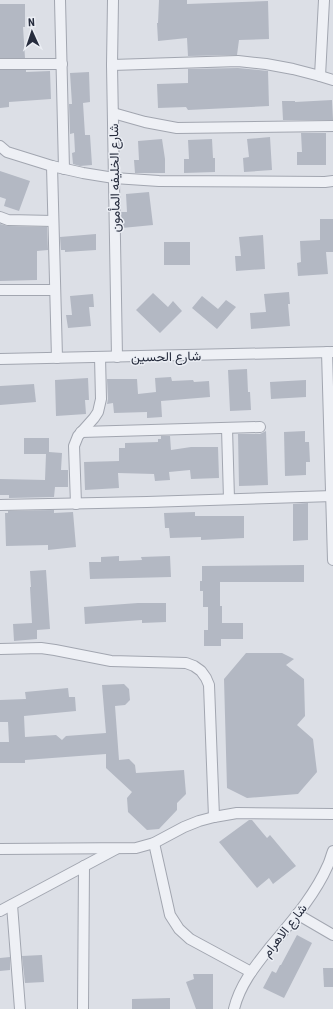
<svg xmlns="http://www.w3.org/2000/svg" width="333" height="1009" viewBox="0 0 333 1009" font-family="'Roboto Condensed',Vazirmatn,sans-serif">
<rect width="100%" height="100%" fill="#dcdfe6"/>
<g fill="#b3b8c3">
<path d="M159 0H187V4L268 1 269 39 239 40 237 55 188 56 187 38 158 41 157 23H158Z"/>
<path d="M0 4H25V27H23L25 58H0Z"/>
<path d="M238 68 268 71 269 106 188 110 186 107 158 108 157 84 188 83V69Z"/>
<path d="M0 70H26V72L50 71 51 99 9 102V107L0 108Z"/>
<path d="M89 72 90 102 83 103 85 135H90L92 165 80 166 73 164 72 153 75 152 74 133 70 134 69 104H72L70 73Z"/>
<path d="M332 100 333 120H283L282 101H295V102Z"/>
<path d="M301 133H326V165H297V152H302Z"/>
<path d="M270 137 272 170 244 172 243 158 249 157 247 139Z"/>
<path d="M162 139 165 159V173H135L134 160H139L138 141Z"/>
<path d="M212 139 213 158H215V172L184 173V159H189L188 140Z"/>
<path d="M0 171 30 181 19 211 4 206 6 199 0 197Z"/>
<path d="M149 192 153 225 122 228 121 212H127L126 194Z"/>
<path d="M320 219H333V252H326L328 274 298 276 297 263 301 262 300 241 320 240Z"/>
<path d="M0 224 8 226 47 227 48 250 37 251V280L0 281Z"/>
<path d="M96 234V250L65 252V250H61L60 237Z"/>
<path d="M263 235 265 269 236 271 235 256H241L239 237Z"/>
<rect x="164" y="242" width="26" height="23"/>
<path d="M289 292 290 304H288L290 326 251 329 250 313 266 312 264 294Z"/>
<path d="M153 293 168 307 173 301 182 311 160 333 136 310Z"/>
<path d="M93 294 94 307H89L91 326 68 328 66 315H72L70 296Z"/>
<path d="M202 296 218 309 226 300 236 307 217 329 192 308Z"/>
<path d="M247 369 248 392H250L251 410 230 411 228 370Z"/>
<path d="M171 377 172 381 193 380 194 382 209 381 210 397 161 401 162 417 147 418V412L114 413 113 403 107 404 108 399 107 379H137L138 394 156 392 155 378Z"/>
<path d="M88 378 89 400H85L86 414 56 416 55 380Z"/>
<path d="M306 380V397L271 399 270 382Z"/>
<path d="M34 384 36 402 0 405V386Z"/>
<path d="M266 431 268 485 239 486 238 434H260Z"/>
<path d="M305 431V442H309L310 462H306V475L285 476 284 432Z"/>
<path d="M161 436H170L171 450 191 447H218L219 478 191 479 190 470 169 472 170 480 155 481 154 474 118 473 119 488 85 490 84 462 119 461V448H125V443L158 442V439H161Z"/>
<path d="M24 438H49V452L62 453 61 470H68V487H55L54 497 9 498V495H0V479L45 480 46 454H24Z"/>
<path d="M308 503V540L293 541V504Z"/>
<path d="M54 510V513L73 512 76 547 48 550V545L6 546 5 513H8V511Z"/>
<path d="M195 512V516H244V538L201 540V537L170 538 169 528H165L164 513Z"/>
<path d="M119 556V561L142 560 141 557 170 556 171 577 90 579 89 562H101V557Z"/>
<path d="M304 565V582H220V606H222V623H243V639H221V646H204V630H208V607H203V591H200V581H202V566Z"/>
<path d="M46 570 50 629 37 630V639L14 641 13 624 32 623 30 587H31L30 571Z"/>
<path d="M138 603H166V622L142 623V620L85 624 84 607Z"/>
<path d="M246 653H282L294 659 286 665 304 679 305 716 297 725 313 739 317 772 298 794 247 798 227 788 224 679Z"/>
<path d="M124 684 129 689 130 700 125 705 115 706 119 760 129 759 135 765 136 773 184 770 186 794 177 803V810L159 829 147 830 128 812 127 798 132 792 106 768V754L25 760V763H0V742H9L8 722H0V700L26 699 25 692 68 688 69 697H75L76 711 24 716 25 737 56 735 62 740 66 736 106 733 102 685Z"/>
<path d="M249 820H252L267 838 270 835 296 866 273 884 269 878 257 888 219 842Z"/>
<path d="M297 935 312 943 284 998 263 988 272 971 276 973 280 965H281Z"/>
<path d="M42 955 44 982 25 983 22 956Z"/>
<path d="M10 957V970L0 971V958Z"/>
<path d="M323 968H333V987H324Z"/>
<path d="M193 974H213V1009H196L186 982 194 979Z"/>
<path d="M170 998V1009H132V999Z"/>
</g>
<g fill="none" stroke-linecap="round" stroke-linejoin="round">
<defs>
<g id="street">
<path d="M60 0 64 169"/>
<path d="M113 0 112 65 117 357"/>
<path d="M0 64H62"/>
<path d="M112 65 238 61 266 64 293 69 320 76 333 80"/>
<path d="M320 76 324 0"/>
<path d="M113 113 145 122 177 128 333 126"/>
<path d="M0 146 7 152 52 166 83 173 114 178 159 181 325 182 333 181"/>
<path d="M52 166 57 358"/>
<path d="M0 217 8 220 53 221"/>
<path d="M0 290H55"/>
<path d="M327 352 333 560"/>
<path d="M0 359 333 352"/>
<path d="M227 428 229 499"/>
<path d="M81 432 260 427"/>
<path d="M76 504 74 446 78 436 94 418 98 412 101 399 100 357"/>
<path d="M0 505 147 502 333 496"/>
<path d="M0 649 41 648 55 650 111 661 186 663 194 666 201 671 206 678 209 685 214 817"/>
<path d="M154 843 170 915 179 929 190 939 251 972"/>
<path d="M0 849 136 848 154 843 184 827 199 821 214 817 237 813 333 814"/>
<path d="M12 905 20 1009"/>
<path d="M0 911 116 849"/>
<path d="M297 914 333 935"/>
<path d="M83 1009 84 866"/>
<path d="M234 1009C240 984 256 965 271 946 292 921 315 895 328 865 330 861 331 856 333 851"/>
</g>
</defs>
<use href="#street" stroke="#a2a6b0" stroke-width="12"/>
<use href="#street" stroke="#eef0f5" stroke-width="10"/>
</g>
<g text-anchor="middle" stroke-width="3" stroke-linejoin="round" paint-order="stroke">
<g font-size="13" fill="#262c3d" stroke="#ebeef4">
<text transform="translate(114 178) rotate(-91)" y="5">شارع الخليفه المأمون</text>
<text transform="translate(166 356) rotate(-1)" y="5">شارع الحسين</text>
<text transform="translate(284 930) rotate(-52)" y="5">شارع الاهرام</text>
</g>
</g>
<g transform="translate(32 32) rotate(357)" stroke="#ebeef4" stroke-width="3" paint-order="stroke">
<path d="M0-3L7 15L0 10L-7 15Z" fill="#262c3d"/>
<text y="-6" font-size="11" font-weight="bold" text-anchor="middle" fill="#262c3d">N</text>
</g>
</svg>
